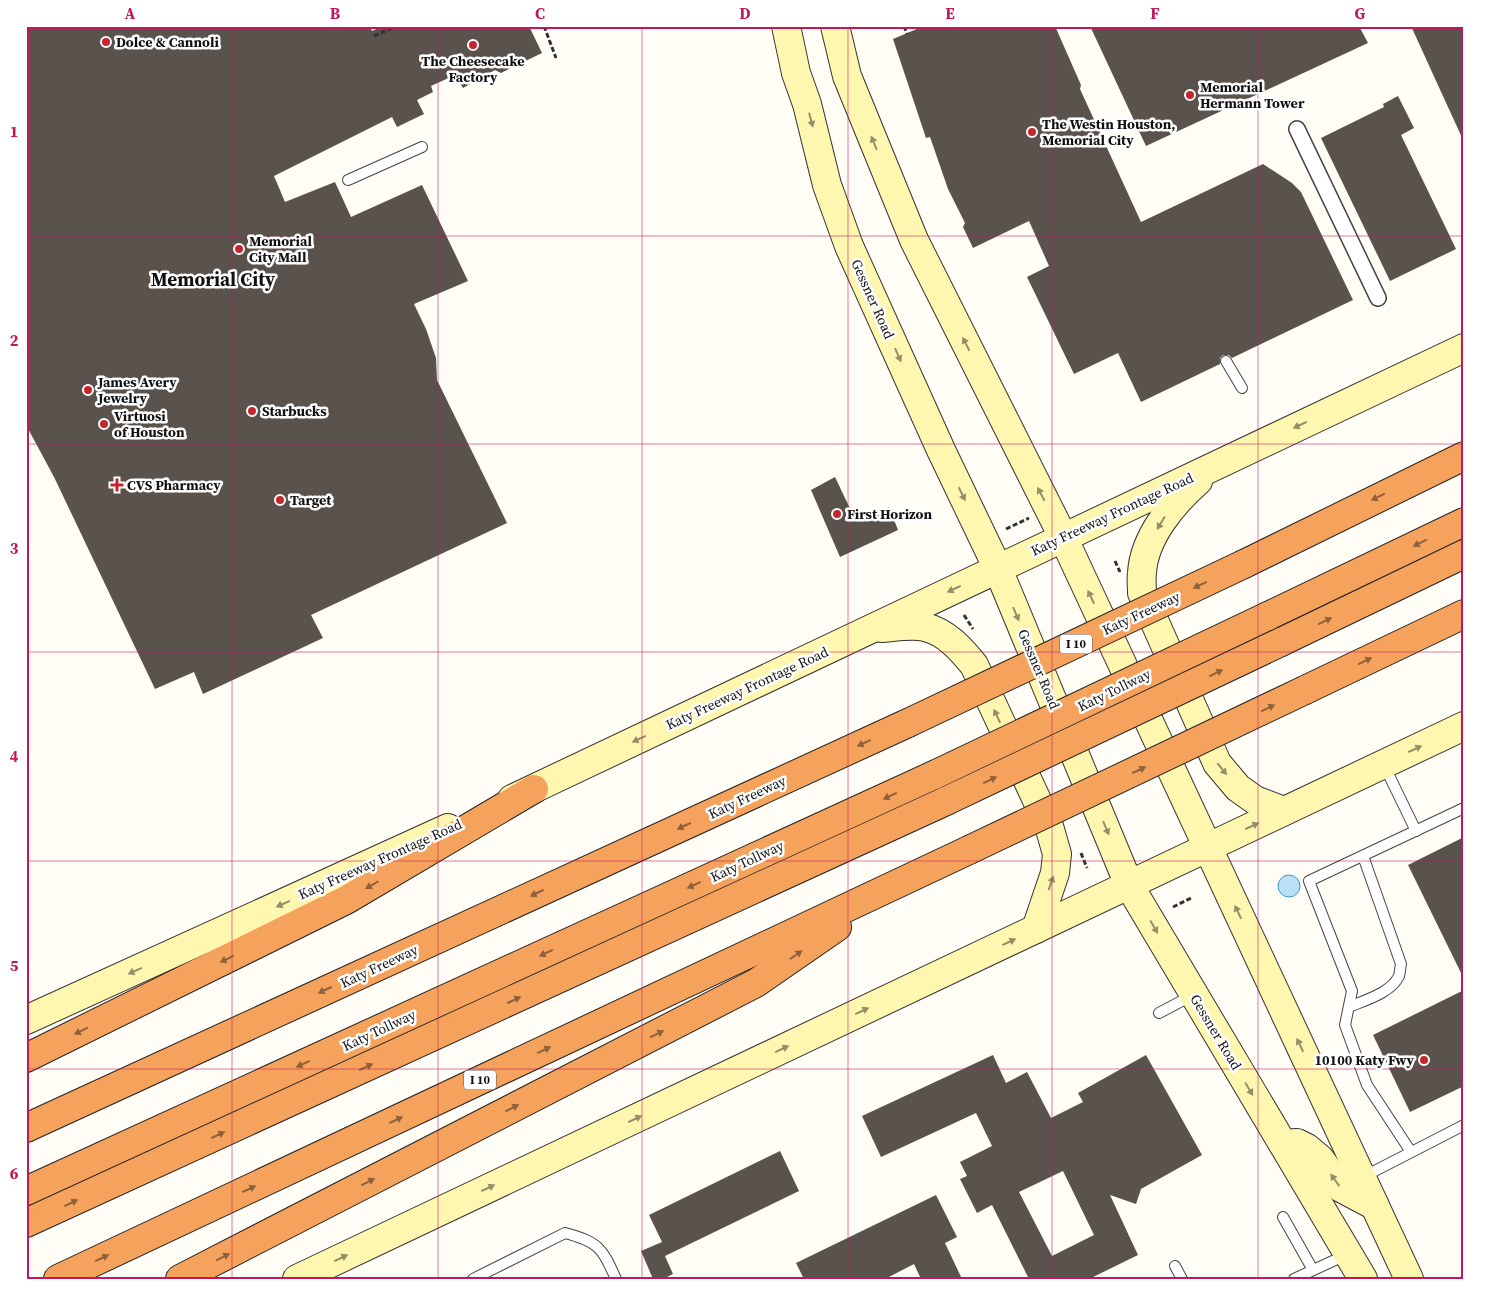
<svg xmlns="http://www.w3.org/2000/svg" width="1490" height="1305" viewBox="0 0 1490 1305" font-family="'Source Serif 4',serif">
<rect width="100%" height="100%" fill="#fffdf5"/>
<circle fill="#b9e0f7" stroke="#3f96cf" cx="1289" cy="886" r="11"/>
<g fill="#5a524d" fill-rule="evenodd">
<path d="M26 26H370L372 31 383 26H529L542 53 501 73 495 70 463 88 455 75 431 86 433 92 417 100 424 114 397 127 392 117 274 176 285 202 335 182 351 217 422 185 468 281 414 304 426 329 436 358 437 380 507 523 311 615 323 638 203 694 194 672 155 689 54 477 26 425Z"/>
<path d="M924 26H1055L1081 85 1080 89 1141 222 1263 164 1292 183 1301 192 1353 300 1232 358 1229 355H1223L1220 358V364L1141 402 1118 353 1074 374 1027 277 1049 266 1029 221 973 248 963 227 965 223 948 189 930 137 926 138 893 39Z"/>
<path d="M1090 26H1359L1368 43 1146 146Z"/>
<path d="M1411 26H1464V142L1437 83Z"/>
<path d="M1398 96 1414 128 1401 135 1456 249 1390 281 1321 138 1384 107 1383 104Z"/>
<path d="M835 477 856 521 889 507 898 530 840 557 811 490Z"/>
<path d="M1464 837V979L1408 865Z"/>
<path d="M1464 990V1086L1410 1112 1373 1035Z"/>
<path d="M993 1055 1006 1083 1027 1072 1051 1118 1083 1102 1078 1093 1146 1055 1202 1155 1141 1189 1136 1204 1110 1195 1138 1255 1089 1279H1029L992 1205 977 1213 960 1179 967 1176 960 1162 992 1146 976 1113 881 1157 862 1116ZM1063 1171 1094 1235 1052 1256 1019 1192Z"/>
<path d="M780 1151 799 1191 665 1256 673 1274 663 1279H653L641 1251 662 1242 649 1215Z"/>
<path d="M936 1195 957 1237 945 1243 962 1279H921L914 1264 885 1279H804L796 1263Z"/>
</g>
<g fill="none" stroke-linecap="round" stroke-linejoin="round">
<defs>
<g id="service">
<path d="M348 180 422 147"/>
<path d="M1226 361 1242 388"/>
<path d="M1384 765 1416 831"/>
<path d="M1349 1007C1365 1000 1391 993 1399 976 1400 973 1400 968 1401 964L1363 856"/>
<path d="M1159 1013 1193 995"/>
<path d="M1411 1152 1367 1085 1345 1025 1352 991 1309 881 1464 808"/>
<path d="M1363 1177 1464 1125"/>
<path d="M1283 1217 1313 1270"/>
<path d="M1175 1266 1182 1279"/>
<path d="M473 1279 565 1233C599 1242 602 1248 616 1279"/>
<path d="M1294 1279 1348 1254"/>
</g>
<path id="pedestrian" d="M1297 129 1378 298"/>
<g id="secondary">
<path d="M786 26 796 73 807 104 827 185 849 246 941 450 998 569 1129 885 1363 1279"/>
<path d="M835 26 847 76 914 240 1063 537 1409 1279"/>
<path d="M1198 481C1173 503 1144 537 1142 573 1141 580 1142 587 1142 593L1217 763 1238 788 1255 800 1284 811"/>
<path d="M882 628C894 627 914 624 925 627 946 632 961 649 974 665L1049 826 1057 854 1055 873 1036 929"/>
<path d="M512 799 1464 348"/>
<path d="M26 1020 448 828"/>
<path d="M1283 1144 1297 1143 1307 1148 1320 1159 1341 1188 1375 1206"/>
<path d="M297 1279 1464 726"/>
</g>
<g id="motorway">
<path d="M1244 564 1464 456"/>
<path d="M1268 616 1464 522"/>
<path d="M1281 642 1464 554"/>
<path d="M1305 690 1464 614"/>
<path d="M26 1058 346 900 534 789"/>
<path d="M26 1128 908 723"/>
<path d="M26 1191 934 775"/>
<path d="M26 1223 946 801"/>
<path d="M58 1279 969 850"/>
<path d="M180 1279 756 983 837 927"/>
</g>
</defs>
<use href="#service" stroke="#444" stroke-width="12"/>
<use href="#pedestrian" stroke="#444" stroke-width="18"/>
<use href="#secondary" stroke="#333" stroke-width="30"/>
<use href="#motorway" stroke="#222" stroke-width="30"/>
<g stroke="#333" stroke-width="3" stroke-dasharray="5 2.5" stroke-linecap="butt">
<path d="M544 26 556 58"/>
<path d="M904 26 907 34"/>
<path d="M374 36 396 26"/>
<path d="M1006 529 1029 518"/>
<path d="M1115 561 1120 572"/>
<path d="M964 615 973 629"/>
<path d="M1081 853 1087 868"/>
<path d="M1173 907 1191 898"/>
</g>
<use href="#service" stroke="#fff" stroke-width="10"/>
<use href="#pedestrian" stroke="#fff" stroke-width="15"/>
<use href="#secondary" stroke="#fff6b0" stroke-width="28"/>
<use href="#motorway" stroke="#f5a25d" stroke-width="28"/>
<defs>
<g id="motorway-bridge">
<path d="M908 723 1244 564"/>
<path d="M934 775 1268 616"/>
<path d="M946 801 1281 642"/>
<path d="M969 850 1305 690"/>
</g>
</defs>
<use href="#motorway-bridge" stroke="#222" stroke-width="30" stroke-linecap="butt"/>
<use href="#motorway-bridge" stroke="#f5a25d" stroke-width="28"/>
</g>
<defs><path id="oneway-solid" d="M-6-.8H1V-3.2L6.5 0L1 3.2V.8H-6Z" transform="scale(1.25)"/></defs>
<g fill="#948f68">
<use href="#oneway-solid" transform="translate(811 120) rotate(75)"/>
<use href="#oneway-solid" transform="translate(874 143) rotate(-112)"/>
<use href="#oneway-solid" transform="translate(966 344) rotate(-117)"/>
<use href="#oneway-solid" transform="translate(898 355) rotate(66)"/>
<use href="#oneway-solid" transform="translate(1300 425) rotate(155)"/>
<use href="#oneway-solid" transform="translate(962 494) rotate(64)"/>
<use href="#oneway-solid" transform="translate(1041 494) rotate(-117)"/>
<use href="#oneway-solid" transform="translate(1161 523) rotate(121)"/>
<use href="#oneway-solid" transform="translate(954 589) rotate(155)"/>
<use href="#oneway-solid" transform="translate(1091 597) rotate(-115)"/>
<use href="#oneway-solid" transform="translate(1016 614) rotate(67)"/>
<use href="#oneway-solid" transform="translate(997 716) rotate(-115)"/>
<use href="#oneway-solid" transform="translate(639 739) rotate(155)"/>
<use href="#oneway-solid" transform="translate(1415 749) rotate(-25)"/>
<use href="#oneway-solid" transform="translate(1222 769) rotate(51)"/>
<use href="#oneway-solid" transform="translate(1252 826) rotate(-25)"/>
<use href="#oneway-solid" transform="translate(1106 828) rotate(67)"/>
<use href="#oneway-solid" transform="translate(1051 883) rotate(-71)"/>
<use href="#oneway-solid" transform="translate(283 904) rotate(156)"/>
<use href="#oneway-solid" transform="translate(1238 912) rotate(-115)"/>
<use href="#oneway-solid" transform="translate(1154 927) rotate(60)"/>
<use href="#oneway-solid" transform="translate(1009 942) rotate(-25)"/>
<use href="#oneway-solid" transform="translate(135 971) rotate(156)"/>
<use href="#oneway-solid" transform="translate(862 1011) rotate(-25)"/>
<use href="#oneway-solid" transform="translate(1300 1045) rotate(-115)"/>
<use href="#oneway-solid" transform="translate(782 1049) rotate(-25)"/>
<use href="#oneway-solid" transform="translate(1249 1089) rotate(59)"/>
<use href="#oneway-solid" transform="translate(635 1119) rotate(-25)"/>
<use href="#oneway-solid" transform="translate(1335 1180) rotate(-126)"/>
<use href="#oneway-solid" transform="translate(488 1188) rotate(-25)"/>
<use href="#oneway-solid" transform="translate(341 1258) rotate(-25)"/>
</g>
<g fill="#8e613b">
<use href="#oneway-solid" transform="translate(1378 497) rotate(154)"/>
<use href="#oneway-solid" transform="translate(1420 543) rotate(154)"/>
<use href="#oneway-solid" transform="translate(1200 585) rotate(155)"/>
<use href="#oneway-solid" transform="translate(1325 621) rotate(-26)"/>
<use href="#oneway-solid" transform="translate(1365 661) rotate(-26)"/>
<use href="#oneway-solid" transform="translate(1216 673) rotate(-26)"/>
<use href="#oneway-solid" transform="translate(1268 708) rotate(-26)"/>
<use href="#oneway-solid" transform="translate(864 743) rotate(155)"/>
<use href="#oneway-solid" transform="translate(1139 770) rotate(-25)"/>
<use href="#oneway-solid" transform="translate(990 780) rotate(-25)"/>
<use href="#oneway-solid" transform="translate(890 796) rotate(155)"/>
<use href="#oneway-solid" transform="translate(684 826) rotate(155)"/>
<use href="#oneway-solid" transform="translate(372 885) rotate(150)"/>
<use href="#oneway-solid" transform="translate(694 885) rotate(155)"/>
<use href="#oneway-solid" transform="translate(537 893) rotate(155)"/>
<use href="#oneway-solid" transform="translate(546 953) rotate(155)"/>
<use href="#oneway-solid" transform="translate(796 955) rotate(-35)"/>
<use href="#oneway-solid" transform="translate(227 959) rotate(154)"/>
<use href="#oneway-solid" transform="translate(325 990) rotate(155)"/>
<use href="#oneway-solid" transform="translate(514 1000) rotate(-25)"/>
<use href="#oneway-solid" transform="translate(81 1031) rotate(154)"/>
<use href="#oneway-solid" transform="translate(657 1034) rotate(-27)"/>
<use href="#oneway-solid" transform="translate(544 1050) rotate(-25)"/>
<use href="#oneway-solid" transform="translate(303 1064) rotate(155)"/>
<use href="#oneway-solid" transform="translate(366 1067) rotate(-25)"/>
<use href="#oneway-solid" transform="translate(512 1108) rotate(-27)"/>
<use href="#oneway-solid" transform="translate(396 1120) rotate(-25)"/>
<use href="#oneway-solid" transform="translate(218 1135) rotate(-25)"/>
<use href="#oneway-solid" transform="translate(368 1182) rotate(-27)"/>
<use href="#oneway-solid" transform="translate(249 1189) rotate(-25)"/>
<use href="#oneway-solid" transform="translate(71 1203) rotate(-25)"/>
<use href="#oneway-solid" transform="translate(223 1257) rotate(-27)"/>
<use href="#oneway-solid" transform="translate(102 1258) rotate(-25)"/>
</g>
<path fill="none" stroke="#c2185b" stroke-width="1" stroke-opacity="0.55" d="M232 26V1279M438 26V1279M642 26V1279M848 26V1279M1052 26V1279M1258 26V1279M26 236H1464M26 444H1464M26 652H1464M26 861H1464M26 1069H1464"/>
<g fill="#c4262e" stroke="#fff" stroke-width="2">
<circle cx="106" cy="42" r="5"/>
<circle cx="473" cy="45" r="5"/>
<circle cx="1190" cy="95" r="5"/>
<circle cx="1032" cy="132" r="5"/>
<circle cx="239" cy="249" r="5"/>
<circle cx="88" cy="390" r="5"/>
<circle cx="252" cy="411" r="5"/>
<circle cx="104" cy="424" r="5"/>
<path d="M114.5 477.5h5v5h5v5h-5v5h-5v-5h-5v-5h5z"/>
<circle cx="280" cy="500" r="5"/>
<circle cx="837" cy="514" r="5"/>
<circle cx="1424" cy="1060" r="5"/>
</g>
<g text-anchor="middle" stroke-width="5" stroke-linejoin="round" paint-order="stroke">
<g fill="#fff" stroke="#585858" stroke-width="1">
<rect x="1060" y="634.5" width="32" height="19" rx="4"/>
<rect x="464" y="1070.5" width="32" height="19" rx="4"/>
</g>
<g font-size="12" font-weight="bold" fill="#111">
<text x="1076" y="648">I 10</text>
<text x="480" y="1084">I 10</text>
</g>
<g font-size="14" font-weight="bold" fill="#111" stroke="#fff" text-anchor="start">
<text x="116" y="47">Dolce &amp; Cannoli</text>
<text x="473" y="66" text-anchor="middle">The Cheesecake<tspan x="473" dy="16">Factory</tspan></text>
<text x="1200" y="92">Memorial<tspan x="1200" dy="16">Hermann Tower</tspan></text>
<text x="1042" y="129">The Westin Houston,<tspan x="1042" dy="16">Memorial City</tspan></text>
<text x="249" y="246">Memorial<tspan x="249" dy="16">City Mall</tspan></text>
<text x="98" y="387">James Avery<tspan x="98" dy="16">Jewelry</tspan></text>
<text x="262" y="416">Starbucks</text>
<text x="114" y="421">Virtuosi<tspan x="114" dy="16">of Houston</tspan></text>
<text x="127" y="490">CVS Pharmacy</text>
<text x="290" y="505">Target</text>
<text x="847" y="519">First Horizon</text>
<text x="1414" y="1065" text-anchor="end">10100 Katy Fwy</text>
</g>
<g font-size="14" fill="#111" stroke="#fff">
<text transform="translate(873 299) rotate(66)" y="5">Gessner Road</text>
<text transform="translate(1112 514) rotate(-25)" y="5">Katy Freeway Frontage Road</text>
<text transform="translate(1141 613) rotate(-25)" y="5">Katy Freeway</text>
<text transform="translate(1039 669) rotate(67)" y="5">Gessner Road</text>
<text transform="translate(747 688) rotate(-25)" y="5">Katy Freeway Frontage Road</text>
<text transform="translate(1114 690) rotate(-26)" y="5">Katy Tollway</text>
<text transform="translate(747 797) rotate(-25)" y="5">Katy Freeway</text>
<text transform="translate(380 859) rotate(-24)" y="5">Katy Freeway Frontage Road</text>
<text transform="translate(747 861) rotate(-25)" y="5">Katy Tollway</text>
<text transform="translate(379 966) rotate(-25)" y="5">Katy Freeway</text>
<text transform="translate(379 1030) rotate(-25)" y="5">Katy Tollway</text>
<text transform="translate(1216 1032) rotate(59)" y="5">Gessner Road</text>
</g>
<g font-size="19" font-weight="bold" fill="#111" stroke="#fff">
<text x="213" y="286">Memorial City</text>
</g>
</g>
<rect width="1490" height="1305" fill="none" stroke="#ffffff" stroke-width="55"/>
<rect x="28" y="28" width="1434" height="1250" fill="none" stroke="#c2185b" stroke-width="2"/>
<g font-size="16" text-anchor="middle" font-weight="bold" fill="#c2185b">
<text x="130" y="19">A</text>
<text x="335" y="19">B</text>
<text x="540" y="19">C</text>
<text x="745" y="19">D</text>
<text x="950" y="19">E</text>
<text x="1155" y="19">F</text>
<text x="1360" y="19">G</text>
<text x="14" y="137">1</text>
<text x="14" y="346">2</text>
<text x="14" y="554">3</text>
<text x="14" y="762">4</text>
<text x="14" y="971">5</text>
<text x="14" y="1179">6</text>
</g>
</svg>
